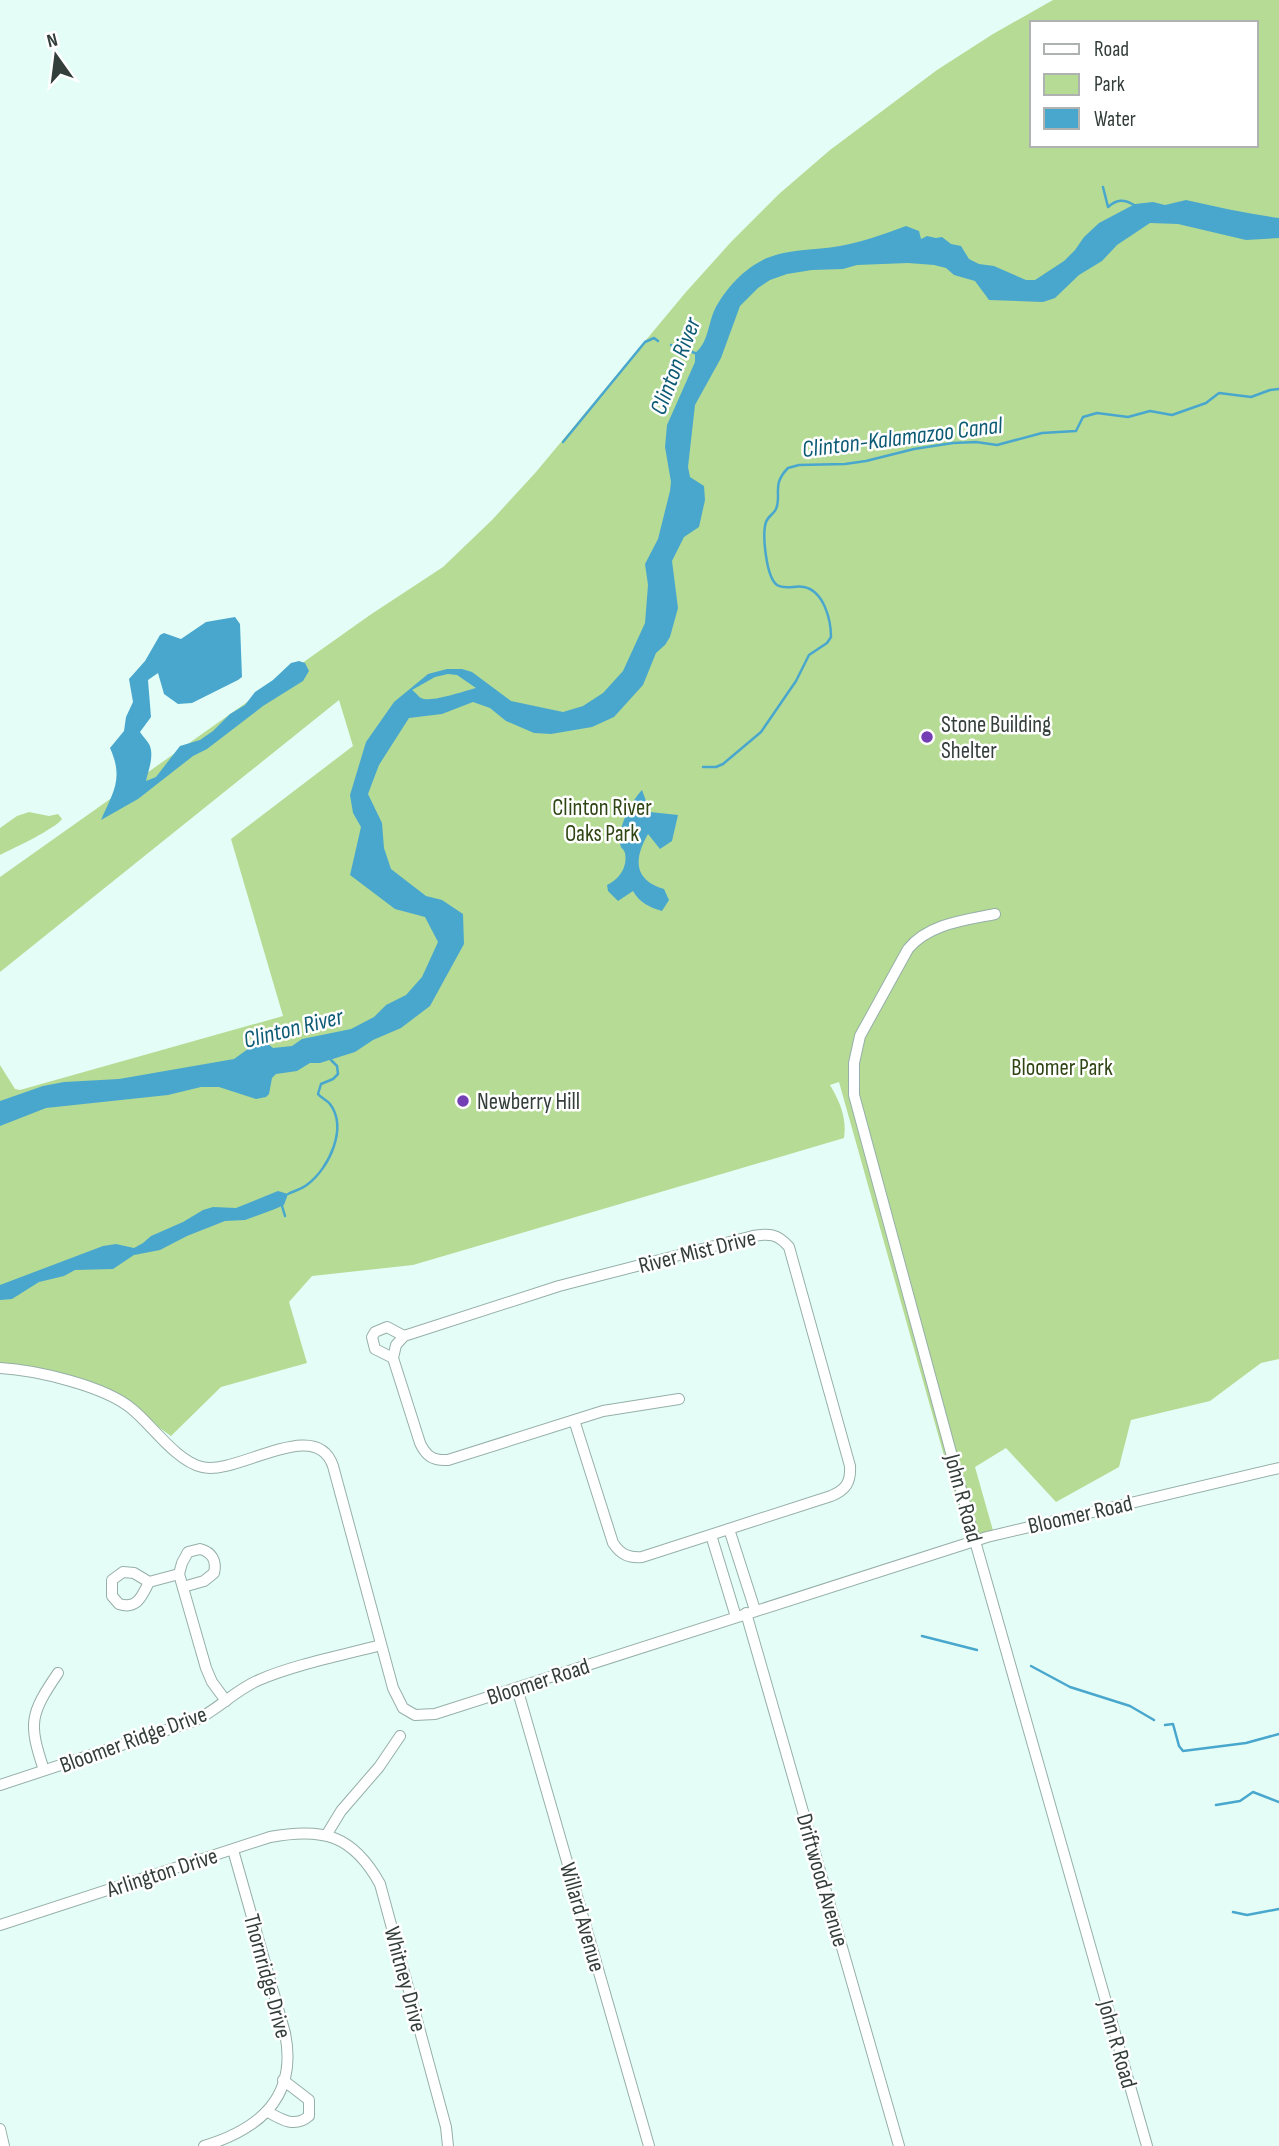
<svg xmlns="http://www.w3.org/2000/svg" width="1279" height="2146" viewBox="0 0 1279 2146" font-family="'Sofia Sans Condensed',sans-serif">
<rect width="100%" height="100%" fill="#e4fef7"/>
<g fill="#b6db95" fill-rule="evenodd">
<path d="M1053 0H1279V1359L1261 1363 1210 1401 1131 1420 1119 1467 1056 1502 1006 1448 975 1467 994 1534 968 1541 839 1082 830 1085C840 1102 847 1118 844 1138L413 1265 312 1276 289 1302 307 1363 221 1387 171 1436 120 1400 101 1391 0 1368V1065L15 1089 20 1090 283 1016 231 839 353 746 339 700 0 972V877L370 615 443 567 492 520 536 472 686 292 731 242 779 194 830 150 937 70 993 34ZM1032 23H1256V145H1032Z"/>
<path d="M29 812 49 816 58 814 62 819C55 829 14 848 0 855V828L17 816Z"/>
</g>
<g fill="#49a7ce" fill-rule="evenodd">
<path d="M1186 200C1217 207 1249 214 1279 218V238L1246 240 1178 224 1150 223 1117 245 1102 261 1079 275 1055 298 1043 302 989 300 975 281 954 275 946 268 934 265 908 263 857 265 843 269 812 270 787 274 770 280 758 288 740 306 721 358 695 405 688 467 690 477 704 486 705 500 699 527 684 537 672 561 678 608 670 637 665 645 656 653 643 685 614 717 592 727 551 734 534 733 506 721 490 708 473 702 442 714 409 718 379 765 368 794 382 823 384 848 391 869 426 896 442 900 463 914 464 944 430 1006 401 1028 373 1040 355 1052 320 1063H310L297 1071 276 1074 272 1078 269 1094 266 1097 256 1099 219 1087H201L168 1095 46 1108 0 1126V1101L43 1086 64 1082 119 1079 234 1059 262 1039 273 1048 292 1046 302 1039 351 1029 374 1017 386 1005 406 995 422 977 438 942 425 917 395 909 350 875 361 827 353 813 350 795 366 742 394 702 428 674 447 669H462L472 672 511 701 563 712 583 706 603 693 623 671 645 623 648 585 645 564 658 539 670 491 671 482 665 447 667 425 695 362V353C708 343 708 325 714 311 719 300 728 288 736 280 769 246 797 253 840 246 863 242 884 234 906 226L919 231 921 239 927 236 936 238 942 237 951 244 961 246 969 259 979 264 994 266 1026 280H1035L1064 261 1075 250 1084 237 1099 223 1135 204 1153 202 1165 205ZM448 674 457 675 476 688C464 691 431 703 421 698 419 697 414 691 412 690L435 677Z"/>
<path d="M235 617 240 624 242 677 238 680 192 703 178 704 164 694 158 673 148 680 151 717 140 732C143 737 148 741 150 746 154 758 148 771 146 781L156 777 180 746 200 740 213 731 230 714 245 705 255 692 273 680 291 663 299 661 305 663 309 671 303 681 263 706 207 749 193 756 138 799 101 820C113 792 124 779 110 748L124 731 126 717 133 702 129 679 145 661 160 635 164 633 181 639 206 622Z"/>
<path d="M642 790 650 812 678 815 672 841 660 849 648 834C634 858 633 880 664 889L669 900 662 911C649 907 640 903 633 891L618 901 608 891 607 885C618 880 628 868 625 853 623 847 621 850 620 843 619 825 630 803 642 790Z"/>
<path d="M278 1191 288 1194 284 1205 275 1209 245 1220 225 1221 187 1236 160 1250 134 1255 113 1269 75 1270 64 1276 39 1282 12 1299 0 1300V1285L103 1246 116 1244 134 1248 143 1243 151 1236 183 1222 203 1210 213 1207 236 1208Z"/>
</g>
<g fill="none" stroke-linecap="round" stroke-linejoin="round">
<g stroke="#49a7ce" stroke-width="2.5">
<path d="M1103 187 1108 207C1117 199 1124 199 1134 205"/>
<path d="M671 345 695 353"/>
<path d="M563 442 645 342 654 338 658 341"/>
<path d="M703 767H716L723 764 761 732 796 681 809 655 827 643 831 637C831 620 824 591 804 587 796 585 785 590 777 585 766 577 762 534 766 522 768 516 774 514 776 509 782 495 771 485 788 468L799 465 845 464 866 461 914 449 953 443 976 442 997 445 1042 433 1076 431 1083 417 1097 413 1128 417 1150 411 1172 415 1206 403 1219 393 1251 397 1270 390 1279 389"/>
<path d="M288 1194C294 1191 302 1189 308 1184 329 1168 348 1128 330 1104 327 1100 321 1098 318 1094L321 1084 333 1079 338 1074 337 1066 331 1060"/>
<path d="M282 1206 285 1216"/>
<path d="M922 1636 977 1650"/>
<path d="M1031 1666 1070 1687 1130 1706 1154 1720"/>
<path d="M1165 1725 1173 1724 1179 1746 1183 1751 1246 1743 1279 1734"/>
<path d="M1216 1805 1240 1801 1253 1792 1279 1802"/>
<path d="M1233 1912 1247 1915 1279 1909"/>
</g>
<defs>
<g id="minor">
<path d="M995 914C965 920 928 924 908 949L860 1036 854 1063V1095L975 1541 1147 2146"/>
<path d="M393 1358 375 1349 372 1337 375 1332 387 1327 404 1336"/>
<path d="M0 1368C36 1370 105 1386 132 1409 152 1425 176 1461 202 1467 237 1476 316 1415 333 1466L393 1688 403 1708 415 1715 435 1714 987 1537 1279 1468"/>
<path d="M574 1420 613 1543C621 1555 629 1558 642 1557L831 1496C846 1490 851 1482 850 1466L789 1247C778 1234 769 1233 753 1236L559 1286 404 1336 396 1345 393 1358 420 1443C426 1456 433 1461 448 1460L603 1411 679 1399"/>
<path d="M729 1529 755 1610"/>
<path d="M711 1535 736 1617"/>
<path d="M149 1582C142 1596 137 1610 119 1604L112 1596V1580L123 1572 134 1573 149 1582 179 1574"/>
<path d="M183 1587 204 1581 214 1573C217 1561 212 1552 200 1549L188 1552 182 1563 179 1574 206 1668 212 1682 226 1701"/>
<path d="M746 1613 899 2146"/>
<path d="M517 1688 649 2146"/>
<path d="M44 1770C28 1723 30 1714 58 1673"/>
<path d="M0 1785 194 1721C218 1710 235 1690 259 1680 293 1665 343 1655 381 1645"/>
<path d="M327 1834 341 1811 379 1767 400 1736"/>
<path d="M0 1925 270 1837C323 1827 353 1835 380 1884L446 2127 448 2146"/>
<path d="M268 2112C282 2120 295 2128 309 2116V2100L283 2080"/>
<path d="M0 2129 4 2146"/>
<path d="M204 2146C260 2129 298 2097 285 2033L233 1850"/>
</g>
</defs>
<use href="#minor" stroke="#96afa9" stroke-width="12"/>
<use href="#minor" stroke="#fff" stroke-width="10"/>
</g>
<g fill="#743fb5" stroke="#fff" stroke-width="2.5">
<circle cx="927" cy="737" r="7"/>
<circle cx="463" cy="1101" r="7"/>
</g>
<g text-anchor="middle" stroke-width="5" stroke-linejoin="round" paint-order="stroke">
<g font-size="23" fill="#343e3b" stroke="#fff" text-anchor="start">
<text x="941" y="732">Stone Building<tspan x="941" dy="26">Shelter</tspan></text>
<text x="477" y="1109">Newberry Hill</text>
</g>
<g font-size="23" fill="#2f4614" stroke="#fff">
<text x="602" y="815">Clinton River<tspan x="602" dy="26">Oaks Park</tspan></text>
<text x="1062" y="1075">Bloomer Park</text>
</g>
<g font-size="23" fill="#343e3b" stroke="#fff">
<text transform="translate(697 1251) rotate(-14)" y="8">River Mist Drive</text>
<text transform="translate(964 1498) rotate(75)" y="8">John R Road</text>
<text transform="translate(1080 1514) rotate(-13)" y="8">Bloomer Road</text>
<text transform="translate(538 1681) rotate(-18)" y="8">Bloomer Road</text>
<text transform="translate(133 1739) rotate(-20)" y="8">Bloomer Ridge Drive</text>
<text transform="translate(162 1872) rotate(-18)" y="8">Arlington Drive</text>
<text transform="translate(823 1880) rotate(74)" y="8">Driftwood Avenue</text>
<text transform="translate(583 1917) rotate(74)" y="8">Willard Avenue</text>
<text transform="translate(268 1976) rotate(75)" y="8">Thornridge Drive</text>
<text transform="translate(406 1979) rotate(75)" y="8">Whitney Drive</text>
<text transform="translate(1118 2044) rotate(74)" y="8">John R Road</text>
</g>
<g font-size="24" font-style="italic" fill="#0c5a74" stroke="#fff">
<text transform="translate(675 366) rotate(-69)" y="8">Clinton River</text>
<text transform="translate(902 437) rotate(-7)" y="8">Clinton-Kalamazoo Canal</text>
<text transform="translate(293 1028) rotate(-14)" y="8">Clinton River</text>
</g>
</g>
<rect x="1030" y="21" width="228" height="126" fill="#ffffff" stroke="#aeb2b1" stroke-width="2"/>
<rect x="1044" y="44" width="35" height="10" fill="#ffffff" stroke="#aeb2b1" stroke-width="2"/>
<text x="1094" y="56" font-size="21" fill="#343e3b">Road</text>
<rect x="1044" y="74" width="35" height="21" fill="#b6db95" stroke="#aeb2b1" stroke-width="2"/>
<text x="1094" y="91" font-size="21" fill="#343e3b">Park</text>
<rect x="1044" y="108" width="35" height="21" fill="#49a7ce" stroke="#aeb2b1" stroke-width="2"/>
<text x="1094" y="126" font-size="21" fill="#343e3b">Water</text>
<g transform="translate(56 56) rotate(346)" stroke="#ffffff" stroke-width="5" paint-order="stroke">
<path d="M0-5L12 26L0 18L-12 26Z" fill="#343e3b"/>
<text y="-10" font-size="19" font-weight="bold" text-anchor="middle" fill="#343e3b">N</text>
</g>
</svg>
